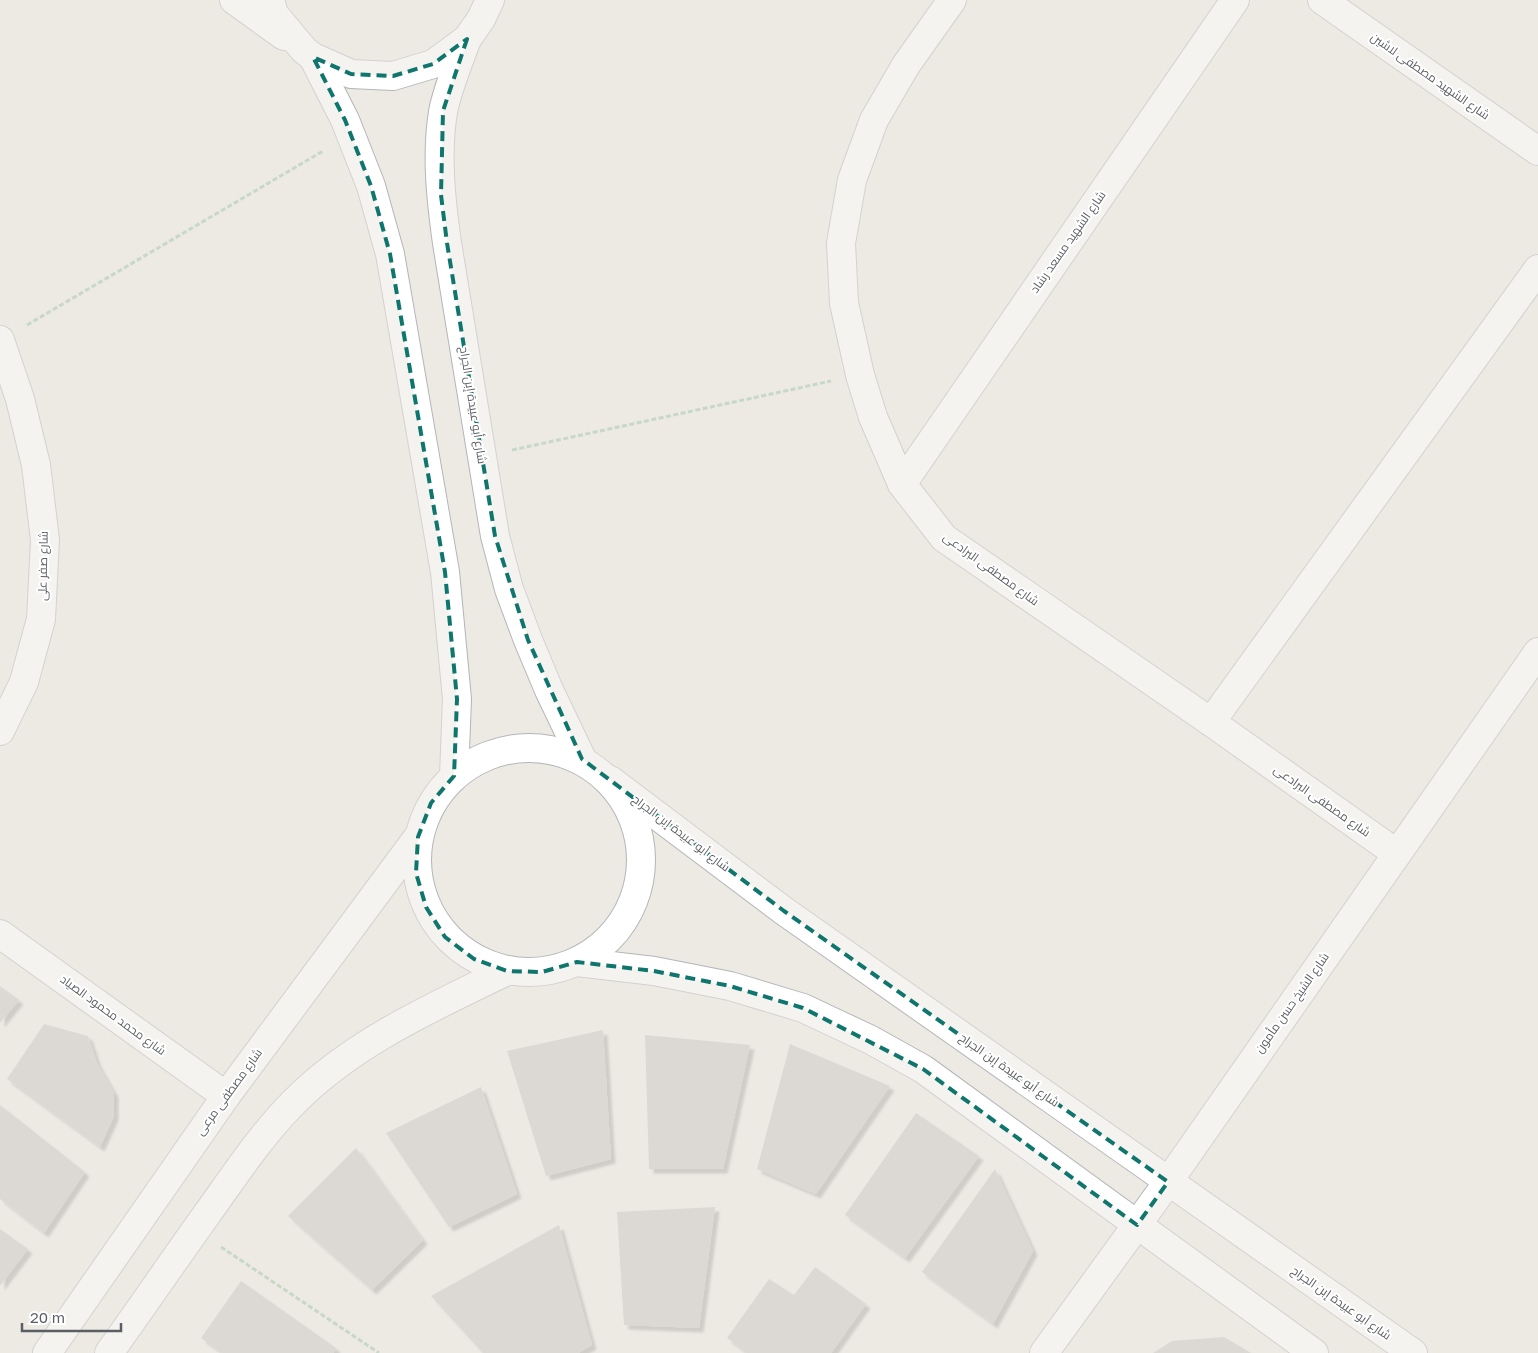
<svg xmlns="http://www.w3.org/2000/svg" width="1538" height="1353" viewBox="0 0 1538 1353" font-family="'Golos Text',Cairo,sans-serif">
<defs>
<filter id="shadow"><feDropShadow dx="4.5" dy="4.5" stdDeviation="1" flood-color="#0004"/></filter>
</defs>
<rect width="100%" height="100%" fill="#ede9e3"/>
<g fill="#c8c4bf" filter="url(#shadow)">
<path d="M0 986 19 1000 0 1023Z"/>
<path d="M44 1024 88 1036 97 1063 114 1093V1116L100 1147 7 1079Z"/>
<path d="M603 1030 611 1159 546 1176 507 1051Z"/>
<path d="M645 1035 750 1045 723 1169H649Z"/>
<path d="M790 1044 890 1086 816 1194 757 1169Z"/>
<path d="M481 1087 517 1194 449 1227 386 1133Z"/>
<path d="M0 1105 85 1172 44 1233 0 1199Z"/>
<path d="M916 1113 979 1156 905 1258 845 1215Z"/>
<path d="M356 1148 423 1240 372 1290 288 1216Z"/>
<path d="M995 1169 1033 1251 993 1324 922 1272Z"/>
<path d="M715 1207 699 1328 624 1325 617 1212Z"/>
<path d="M559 1225 592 1345 578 1353H483L431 1296Z"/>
<path d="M0 1229 28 1249 0 1286Z"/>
<path d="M815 1267 866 1304 831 1353H747L727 1338 769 1279 794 1295Z"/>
<path d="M241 1281 336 1348 333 1353H223L201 1338Z"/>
<path d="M1224 1337 1251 1353H1153L1172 1341Z"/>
</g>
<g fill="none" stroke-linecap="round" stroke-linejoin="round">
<defs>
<g id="minor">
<path d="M234 0 284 36"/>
<path d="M270 0 274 14 304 50 313 57 351 74 393 76 433 64 467 39 481 19 490 0"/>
<path d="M952 0 906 65 874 120 852 180 841 243 844 303 860 375 873 417 902 484 944 538 1211 722 1396 853"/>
<path d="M1322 0 1538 151"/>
<path d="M467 39C459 61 447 90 443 112 436 155 441 200 447 243L495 536 509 589 528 640 549 690 582 759"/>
<path d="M313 57 345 120 371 186 390 254 445 572 457 699 454 776"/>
<path d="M0 340 20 399 36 465 45 540 41 619 24 682 0 731"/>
<path d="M902 484 1235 0"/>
<path d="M1211 722 1538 269"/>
<circle cx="529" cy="860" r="112"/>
<path d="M610 780 784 911 1413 1353"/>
<path d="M0 934 226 1096"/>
<path d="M577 962 654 971 730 986 803 1008 871 1040 923 1069 1314 1353"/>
<path d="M47 1353 226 1096 418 837"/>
<path d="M109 1353C142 1307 174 1260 207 1214 235 1175 261 1135 295 1101 354 1042 433 1007 507 971"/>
<path d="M1044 1353 1168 1182 1538 652"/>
</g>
</defs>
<use href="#minor" stroke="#b3b6b9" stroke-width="30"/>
<g stroke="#9bc4a2" stroke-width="3" stroke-dasharray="5 2.5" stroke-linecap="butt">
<path d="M27 325 323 151"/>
<path d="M512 450 831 381"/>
<path d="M221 1247 379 1353"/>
</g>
<use href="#minor" stroke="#fff" stroke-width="28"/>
</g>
<path d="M0 0H1538V1353H0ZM467 39 443 111 441 195 447 243 495 536 528 640 582 759 784 911 1168 1182 1137 1225 923 1069 803 1008 730 986 654 971 577 962 542 972 507 971 474 959 445 937 426 907 416 873 418 837 431 803 454 776 457 699 445 572 390 254 371 186 345 120 313 57 351 74 393 76 433 64Z" fill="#ede9e3" fill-opacity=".55" fill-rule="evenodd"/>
<path fill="none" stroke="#0f766e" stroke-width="4" stroke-dasharray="10 6" stroke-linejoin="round" d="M467 39 443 111 441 195 447 243 495 536 528 640 582 759 784 911 1168 1182 1137 1225 923 1069 803 1008 730 986 654 971 577 962 542 972 507 971 474 959 445 937 426 907 416 873 418 837 431 803 454 776 457 699 445 572 390 254 371 186 345 120 313 57 351 74 393 76 433 64Z"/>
<g text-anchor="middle" stroke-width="4" stroke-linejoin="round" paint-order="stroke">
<g font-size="12" fill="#5b5f63" stroke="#fff">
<text transform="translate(1430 76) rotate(35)" y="4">شارع الشهيد مصطفى لاشين</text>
<text transform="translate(1068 242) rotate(-55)" y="4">شارع الشهيد مسعد رشاد</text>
<text transform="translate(473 405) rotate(81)" y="4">شارع أبو عبيدة إبن الجراح</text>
<text transform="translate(43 566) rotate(-89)" y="4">شارع صفر على</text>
<text transform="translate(991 569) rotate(36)" y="4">شارع مصطفى البرادعى</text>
<text transform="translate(1322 801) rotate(35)" y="4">شارع مصطفى البرادعى</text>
<text transform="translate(681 833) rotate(37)" y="4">شارع أبو عبيدة إبن الجراح</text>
<text transform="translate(1292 1003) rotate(-55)" y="4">شارع الشيخ حسن مأمون</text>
<text transform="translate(113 1015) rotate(36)" y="4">شارع محمد محمود الصياد</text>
<text transform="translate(1009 1070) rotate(35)" y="4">شارع أبو عبيدة إبن الجراح</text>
<text transform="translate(229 1092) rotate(-54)" y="4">شارع مصطفى مرعى</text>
<text transform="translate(1341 1303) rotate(35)" y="4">شارع أبو عبيدة إبن الجراح</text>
</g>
</g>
<path d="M22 1323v8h99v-8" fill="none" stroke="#5b5f63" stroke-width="2.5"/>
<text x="30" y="1323" font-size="15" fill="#5b5f63" stroke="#ffffff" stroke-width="4" paint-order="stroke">20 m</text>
</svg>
